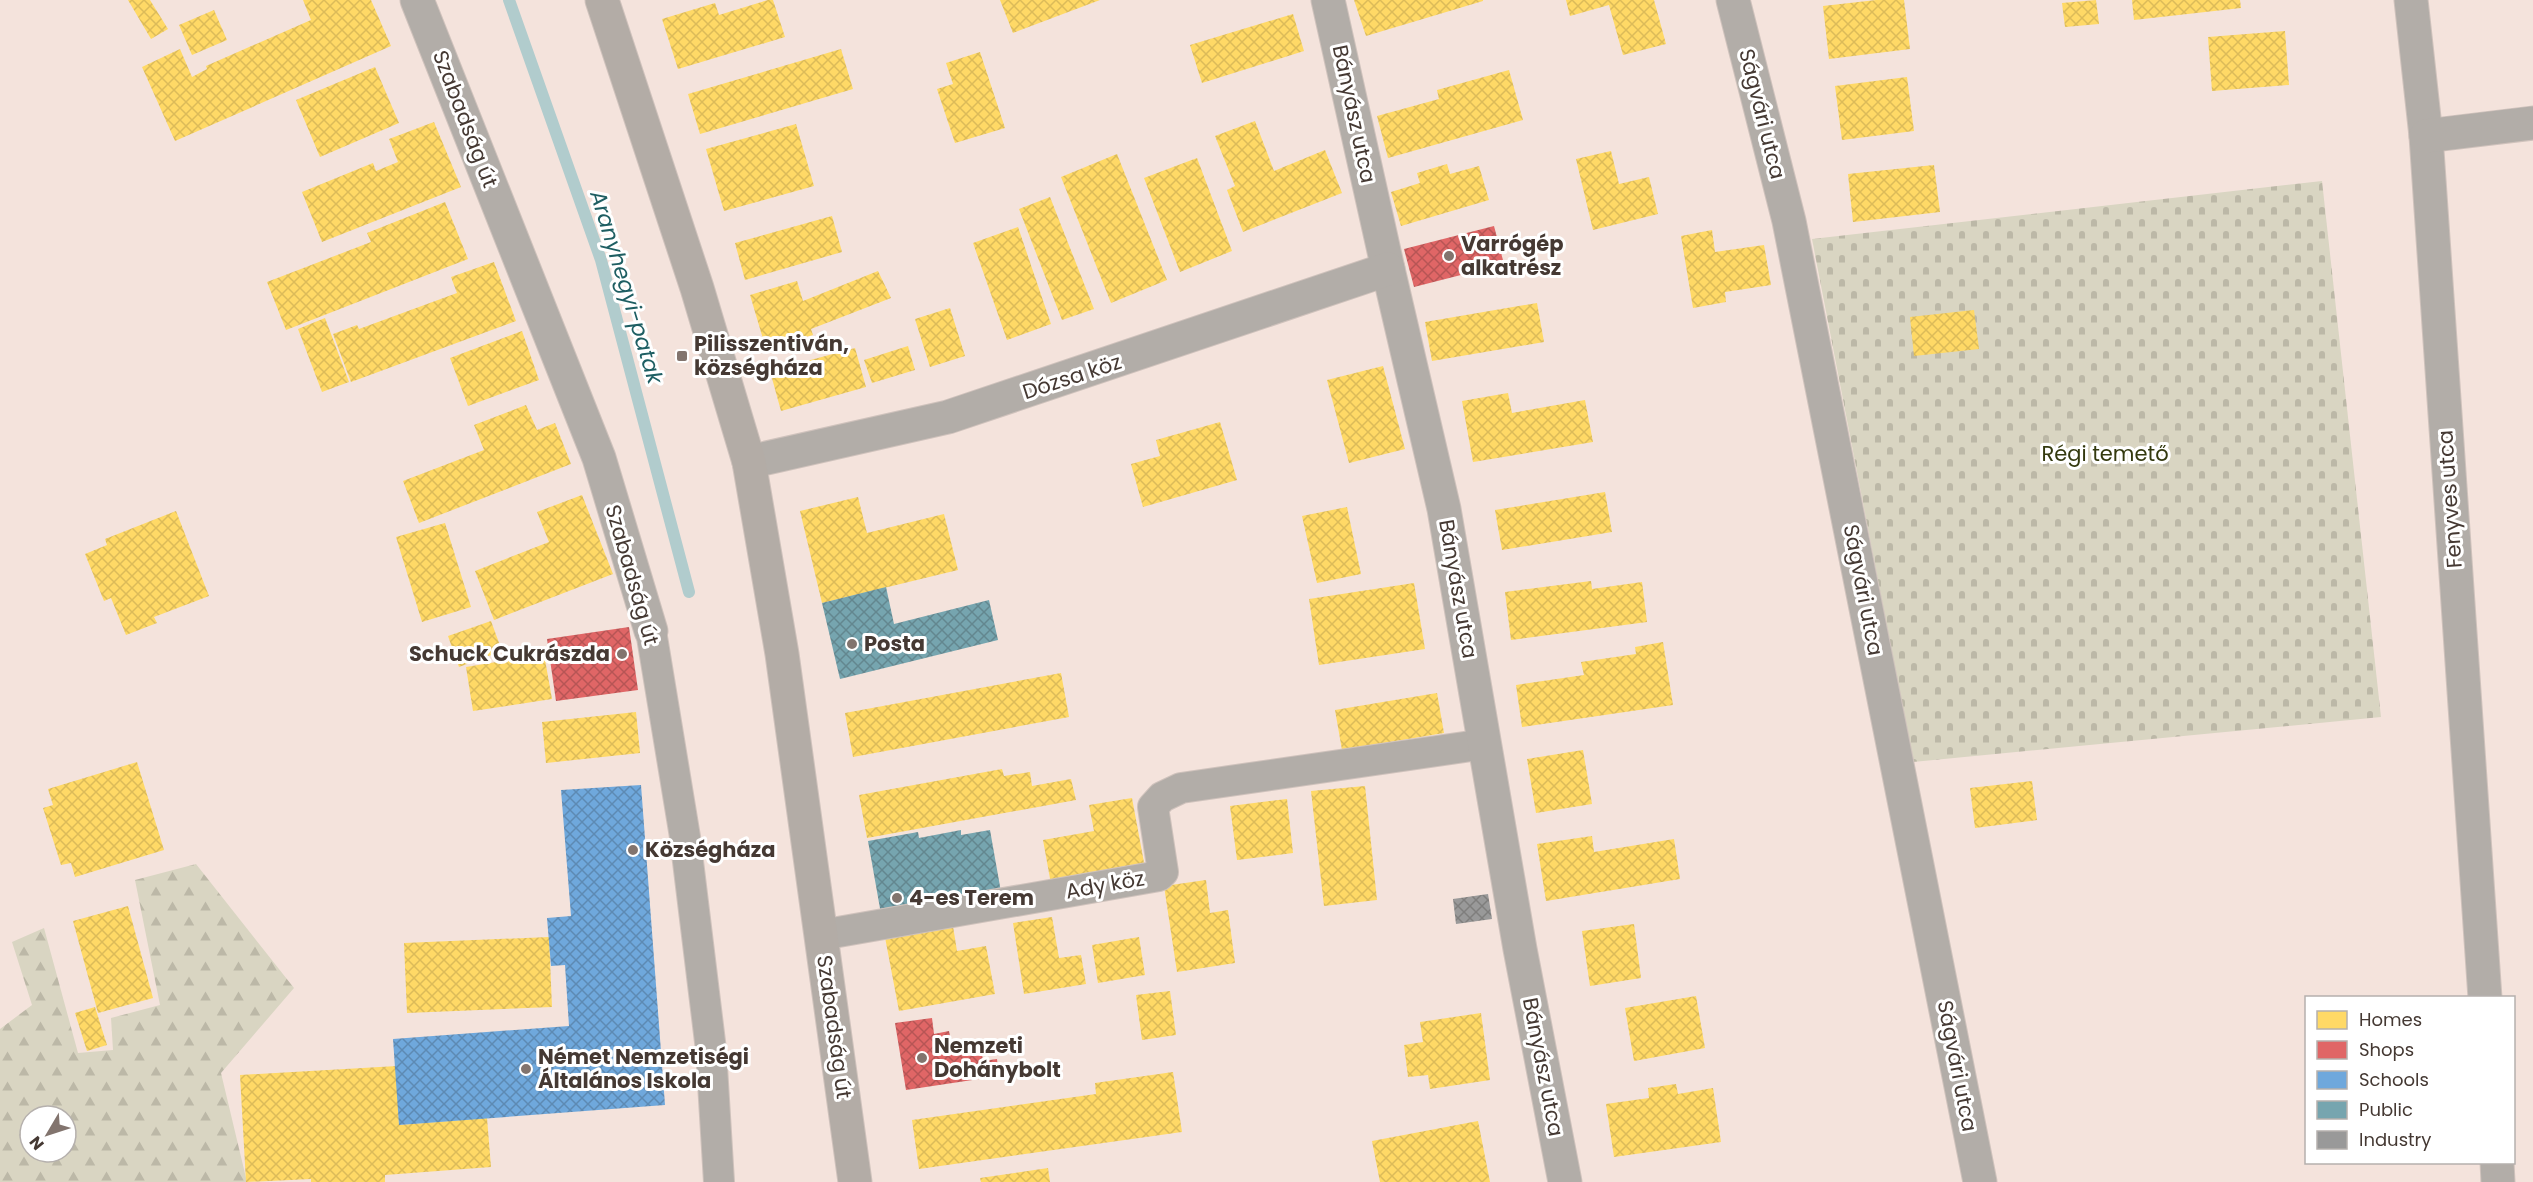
<svg xmlns="http://www.w3.org/2000/svg" width="2533" height="1182" viewBox="0 0 2533 1182" font-family="Poppins,sans-serif">
<defs>
<pattern id="forest-firs" width="22" height="20" patternUnits="userSpaceOnUse" patternTransform="scale(1.5)"><rect width="22" height="20" fill="#d9d5c2"/><path d="M5 1l3.5 6h-7zM16 11l3.5 6h-7z" fill="#bcb8a7"/></pattern>
<pattern id="cemetery-stones" width="16" height="16" patternUnits="userSpaceOnUse" patternTransform="scale(1.5)"><rect width="16" height="16" fill="#d9d5c2"/><path d="M2 7V4a2 2 0 0 1 4 0v3zM10 15v-3a2 2 0 0 1 4 0v3z" fill="#bcb8a7"/></pattern>
<pattern id="homes-cross-hatch" width="8" height="8" patternUnits="userSpaceOnUse" patternTransform="scale(1.5)"><rect width="8" height="8" fill="#ffd966"/><path d="M0 0l8 8M0 8l8-8" fill="none" stroke="#dcbb59"/></pattern>
<pattern id="shops-cross-hatch" width="8" height="8" patternUnits="userSpaceOnUse" patternTransform="scale(1.5)"><rect width="8" height="8" fill="#e06666"/><path d="M0 0l8 8M0 8l8-8" fill="none" stroke="#b75555"/></pattern>
<pattern id="schools-cross-hatch" width="8" height="8" patternUnits="userSpaceOnUse" patternTransform="scale(1.5)"><rect width="8" height="8" fill="#6fa8dc"/><path d="M0 0l8 8M0 8l8-8" fill="none" stroke="#5d8ab3"/></pattern>
<pattern id="public-cross-hatch" width="8" height="8" patternUnits="userSpaceOnUse" patternTransform="scale(1.5)"><rect width="8" height="8" fill="#76a5af"/><path d="M0 0l8 8M0 8l8-8" fill="none" stroke="#63878f"/></pattern>
<pattern id="industry-cross-hatch" width="8" height="8" patternUnits="userSpaceOnUse" patternTransform="scale(1.5)"><rect width="8" height="8" fill="#999"/><path d="M0 0l8 8M0 8l8-8" fill="none" stroke="#7f7e7d"/></pattern>
</defs>
<rect width="100%" height="100%" fill="#f4e3dc"/>
<path fill="url(#forest-firs)" fill-rule="evenodd" d="M196 864 294 988 221 1073 247 1182H0V1029L32 1005 12 942 44 928 78 1053 113 1050 111 1018 160 1005 135 880ZM30 1116H66V1152H30Z"/>
<path fill="url(#cemetery-stones)" d="M2322 181 2381 717 1913 762 1812 239Z"/>
<g fill="url(#homes-cross-hatch)">
<path d="M128 0H150L168 29 151 39Z"/>
<path d="M303 0H371L391 46 175 141 142 67 180 49 192 77 207 69 206 66 311 20Z"/>
<path d="M768 0H773L785 37 678 69 662 19 715 3 719 15Z"/>
<path d="M1000 0H1100L1013 33Z"/>
<path d="M1354 0H1483V1L1366 36Z"/>
<path d="M1566 0H1654L1666 44 1623 55 1609 5 1570 16Z"/>
<path d="M1876 0H1904L1910 49 1829 59 1823 6Z"/>
<path d="M2096 0 2099 24 2065 27 2062 3Z"/>
<path d="M2132 0H2240L2241 8 2134 20Z"/>
<path d="M214 10 227 40 192 55 179 25Z"/>
<path d="M1293 14 1304 51 1202 83 1190 45Z"/>
<path d="M2285 31 2289 85 2212 91 2208 37Z"/>
<path d="M841 49 853 89 700 134 688 94Z"/>
<path d="M980 52 1005 128 955 143 937 89 953 84 946 63Z"/>
<path d="M375 67 399 123 320 157 296 100Z"/>
<path d="M1509 70 1523 120 1388 158 1377 116 1439 99 1437 90Z"/>
<path d="M1907 77 1914 131 1842 140 1835 86Z"/>
<path d="M1255 121 1274 171 1325 150 1342 193 1243 232 1227 190 1235 186 1215 136Z"/>
<path d="M434 122 461 187 322 242 302 192 373 163 376 171 398 162 389 139Z"/>
<path d="M796 124 814 186 724 211 706 149Z"/>
<path d="M1611 151 1619 184 1649 177 1658 214 1593 230 1576 159Z"/>
<path d="M1117 154 1167 280 1111 303 1061 177Z"/>
<path d="M1197 158 1232 251 1180 272 1144 178Z"/>
<path d="M1447 164 1450 174 1479 166 1489 200 1401 226 1391 192 1420 183 1417 173Z"/>
<path d="M1934 165 1940 212 1853 222 1848 174Z"/>
<path d="M1050 197 1094 309 1062 320 1019 209Z"/>
<path d="M445 202 468 259 286 330 267 282 371 242 367 233Z"/>
<path d="M832 216 842 252 745 280 735 243Z"/>
<path d="M1018 227 1051 324 1007 340 973 243Z"/>
<path d="M1712 230 1715 252 1764 245 1771 285 1725 292 1726 302 1693 308 1681 236Z"/>
<path d="M494 262 516 321 351 382 333 334 357 325 359 329 457 293 451 277Z"/>
<path d="M878 271 891 298 811 329 813 335 766 349 750 295 797 281 803 301Z"/>
<path d="M1537 303 1544 342 1432 361 1425 322Z"/>
<path d="M950 308 965 356 930 367 915 319Z"/>
<path d="M1974 310 1979 349 1914 356 1910 317Z"/>
<path d="M325 318 349 382 322 392 298 329Z"/>
<path d="M522 331 539 380 468 406 450 358Z"/>
<path d="M908 346 915 370 872 383 864 360Z"/>
<path d="M855 348 866 387 781 411 770 371Z"/>
<path d="M1383 366 1405 449 1349 463 1327 380Z"/>
<path d="M1508 393 1512 413 1585 400 1593 442 1473 462 1462 401Z"/>
<path d="M526 405 537 430 555 423 571 464 419 523 403 481 484 450 474 425Z"/>
<path d="M1220 422 1237 480 1143 507 1131 464 1160 456 1156 440Z"/>
<path d="M1605 492 1612 532 1502 550 1495 510Z"/>
<path d="M582 495 613 574 494 620 475 571 549 542 537 512Z"/>
<path d="M858 497 867 533 944 514 958 570 822 603 800 511Z"/>
<path d="M1347 507 1361 574 1317 583 1302 516Z"/>
<path d="M176 511 209 596 154 617 157 623 126 635 111 598 104 601 85 554 107 545 105 539Z"/>
<path d="M445 523 471 607 422 622 396 537Z"/>
<path d="M1591 581 1592 589 1642 582 1647 622 1511 640 1505 592Z"/>
<path d="M1414 583 1425 649 1319 665 1309 599Z"/>
<path d="M491 621 502 651 459 667 448 636Z"/>
<path d="M1663 642 1673 705 1522 727 1516 685 1584 675 1581 662 1636 654 1635 647Z"/>
<path d="M544 654 552 699 473 711 466 667Z"/>
<path d="M1061 673 1069 717 853 757 845 713Z"/>
<path d="M1437 693 1444 733 1342 750 1335 710Z"/>
<path d="M636 712 640 753 546 763 542 722Z"/>
<path d="M1583 750 1592 804 1536 813 1527 759Z"/>
<path d="M137 762 164 850 75 877 71 863 61 865 43 808 53 805 48 789Z"/>
<path d="M1002 769 1004 776 1030 772 1032 786 1071 779 1076 800 867 838 859 795Z"/>
<path d="M2032 781 2037 820 1975 828 1970 788Z"/>
<path d="M1365 786 1377 900 1324 906 1311 791Z"/>
<path d="M1132 798 1145 868 1051 884 1043 840 1094 831 1089 805Z"/>
<path d="M1287 799 1293 853 1237 860 1230 806Z"/>
<path d="M1592 836 1594 852 1674 839 1680 879 1546 901 1537 844Z"/>
<path d="M1206 880 1210 913 1228 910 1235 963 1177 972 1164 886Z"/>
<path d="M128 906 153 998 98 1013 73 921Z"/>
<path d="M1052 917 1059 958 1081 955 1086 984 1024 994 1013 923Z"/>
<path d="M952 920 957 951 986 946 995 994 899 1011 884 932Z"/>
<path d="M1634 924 1641 978 1590 986 1582 931Z"/>
<path d="M549 937 552 1007 407 1013 404 943Z"/>
<path d="M1139 937 1145 975 1098 983 1092 945Z"/>
<path d="M1170 991 1176 1035 1142 1040 1136 995Z"/>
<path d="M1696 996 1705 1048 1634 1061 1625 1008Z"/>
<path d="M95 1007 107 1045 87 1051 75 1013Z"/>
<path d="M1481 1013 1490 1080 1430 1089 1428 1075 1408 1077 1404 1045 1423 1042 1420 1022Z"/>
<path d="M397 1066 399 1125 487 1118 491 1167 385 1175V1182H311V1179L246 1182 240 1075Z"/>
<path d="M1173 1072 1182 1132 919 1169 912 1120 1096 1094 1095 1083Z"/>
<path d="M1676 1084 1678 1094 1713 1088 1721 1142 1614 1157 1606 1104 1649 1098 1648 1088Z"/>
<path d="M1478 1121 1490 1182H1380L1372 1141Z"/>
<path d="M1048 1168 1050 1182H981L980 1178Z"/>
</g>
<g fill="url(#shops-cross-hatch)">
<path d="M1494 226 1504 264 1414 287 1404 249Z"/>
<path d="M629 627 638 690 556 701 547 639Z"/>
<path d="M932 1018 934 1034 949 1031 952 1046 980 1041 983 1061 997 1059 999 1076 906 1090 895 1023Z"/>
</g>
<path fill="url(#schools-cross-hatch)" d="M641 785 665 1105 399 1125 393 1039 569 1026 565 965 551 966 547 918 571 916 561 790Z"/>
<g fill="url(#public-cross-hatch)">
<path d="M886 587 894 624 989 600 998 640 840 679 822 603Z"/>
<path d="M961 830V835L990 830 1001 892 881 914 868 841 918 832 919 838Z"/>
</g>
<path fill="url(#industry-cross-hatch)" d="M1488 894 1492 919 1456 924 1453 899Z"/>
<g fill="none" stroke-linecap="round" stroke-linejoin="round">
<path stroke="#b1cccd" stroke-width="12" d="M509 0 601 260 689 592"/>
<defs>
<g id="pedestrian">
<path d="M651 631 685 837 711 1050 719 1182"/>
<path d="M821 935 1159 876 1163 872 1153 807 1162 797 1181 788 1485 744"/>
</g>
<g id="minor">
<path d="M417 0 599 458 651 631"/>
<path d="M1328 0 1388 269 1444 509 1520 949 1565 1182"/>
<path d="M1733 0 1789 221 1980 1182"/>
<path d="M2411 0 2426 136 2485 998"/>
<path d="M2426 136 2533 123"/>
<path d="M749 462 948 417 1388 269"/>
<path d="M2497 1162 2498 1182"/>
</g>
<path id="secondary" d="M602 0 697 288 749 462 782 654 855 1182"/>
</defs>
<use href="#pedestrian" stroke="#cfc2bc" stroke-width="32"/>
<use href="#minor" stroke="#cfc2bc" stroke-width="35"/>
<use href="#secondary" stroke="#cfc2bc" stroke-width="35"/>
<use href="#pedestrian" stroke="#b2ada8" stroke-width="30"/>
<use href="#minor" stroke="#b2ada8" stroke-width="33"/>
<use href="#secondary" stroke="#b3aca6" stroke-width="33"/>
</g>
<g fill="#82746e" stroke="#fff" stroke-width="2">
<circle cx="1449" cy="256" r="6"/>
<rect x="676" y="350" width="12" height="12" rx="3"/>
<circle cx="852" cy="644" r="6"/>
<circle cx="622" cy="654" r="6"/>
<circle cx="633" cy="850" r="6"/>
<circle cx="897" cy="898" r="6"/>
<circle cx="922" cy="1058" r="6"/>
<circle cx="526" cy="1069" r="6"/>
</g>
<g text-anchor="middle" stroke-width="6" stroke-linejoin="round" paint-order="stroke">
<g font-size="21" fill="#453933" stroke="#fff">
<text transform="translate(1354 114) rotate(78)" y="7">Bányász utca</text>
<text transform="translate(1762 114) rotate(76)" y="7">Ságvári utca</text>
<text transform="translate(465 119) rotate(69)" y="7">Szabadság út</text>
<text transform="translate(1072 377) rotate(-18)" y="7">Dózsa köz</text>
<text transform="translate(2450 499) rotate(-94)" y="7">Fenyves utca</text>
<text transform="translate(632 575) rotate(74)" y="7">Szabadság út</text>
<text transform="translate(1458 589) rotate(80)" y="7">Bányász utca</text>
<text transform="translate(1863 590) rotate(79)" y="7">Ságvári utca</text>
<text transform="translate(1105 885) rotate(-10)" y="7">Ady köz</text>
<text transform="translate(834 1027) rotate(82)" y="7">Szabadság út</text>
<text transform="translate(1957 1066) rotate(79)" y="7">Ságvári utca</text>
<text transform="translate(1543 1067) rotate(79)" y="7">Bányász utca</text>
</g>
<g font-size="21" font-weight="bold" fill="#453933" stroke="#fff" text-anchor="start">
<text x="1461" y="251">Varrógép<tspan x="1461" dy="24">alkatrész</tspan></text>
<text x="694" y="351">Pilisszentiván,<tspan x="694" dy="24">községháza</tspan></text>
<text x="864" y="651">Posta</text>
<text x="610" y="661" text-anchor="end">Schuck Cukrászda</text>
<text x="645" y="857">Községháza</text>
<text x="909" y="905">4-es Terem</text>
<text x="934" y="1053">Nemzeti<tspan x="934" dy="24">Dohánybolt</tspan></text>
<text x="538" y="1064">Német Nemzetiségi<tspan x="538" dy="24">Általános Iskola</tspan></text>
</g>
<g font-size="21" fill="#33390e" stroke="#fff">
<text x="2105" y="461">Régi temető</text>
</g>
<g font-size="22" font-style="italic" fill="#1e5e62" stroke="#fff">
<text transform="translate(627 287) rotate(73)" y="8">Aranyhegyi-patak</text>
</g>
</g>
<rect x="2305" y="996" width="210" height="168" fill="#ffffff" stroke="#b5b0ad" stroke-width="1.5"/>
<rect x="2317" y="1011" width="30" height="18" fill="#ffd966" stroke="#b5b0ad" stroke-width="1.5"/>
<text x="2359" y="1026" font-size="18" fill="#453933">Homes</text>
<rect x="2317" y="1041" width="30" height="18" fill="#e06666" stroke="#b5b0ad" stroke-width="1.5"/>
<text x="2359" y="1056" font-size="18" fill="#453933">Shops</text>
<rect x="2317" y="1071" width="30" height="18" fill="#6fa8dc" stroke="#b5b0ad" stroke-width="1.5"/>
<text x="2359" y="1086" font-size="18" fill="#453933">Schools</text>
<rect x="2317" y="1101" width="30" height="18" fill="#76a5af" stroke="#b5b0ad" stroke-width="1.5"/>
<text x="2359" y="1116" font-size="18" fill="#453933">Public</text>
<rect x="2317" y="1131" width="30" height="18" fill="#999999" stroke="#b5b0ad" stroke-width="1.5"/>
<text x="2359" y="1146" font-size="18" fill="#453933">Industry</text>
<g transform="translate(48 1134) rotate(231)"><circle r="28" fill="#ffffff" stroke="#b5b0ad" stroke-width="1.5"/>
<path d="M0-4.5L10 22L0 15L-10 22Z" fill="#82746e"/>
<text y="-9" font-size="16" font-weight="bold" text-anchor="middle" fill="#453933">N</text>
</g>
</svg>
